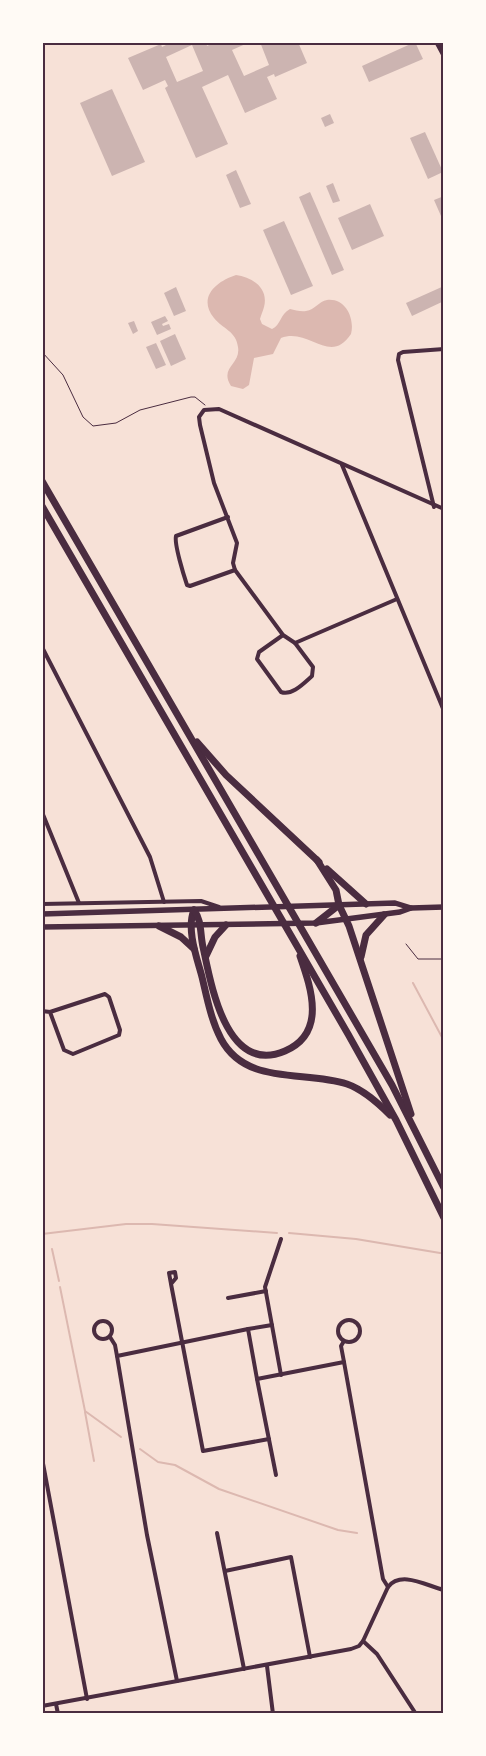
<svg xmlns="http://www.w3.org/2000/svg" width="486" height="1756" viewBox="0 0 486 1756" font-family="Commissioner,sans-serif">
<rect width="100%" height="100%" fill="#f7e1d7"/>
<path fill="#dcb8b0" d="M236 275C252 277 269 288 264 307 263 311 261 315 260 319L262 324 272 329C281 325 280 314 290 309 295 310 301 312 306 311 315 310 319 301 327 300 346 298 355 319 351 334 330 366 309 327 281 338L273 354 254 358 249 385 243 389 231 386C219 367 241 365 238 347 236 331 223 329 214 318 197 297 217 281 236 275Z"/>
<g fill="none" stroke-linecap="round" stroke-linejoin="round">
<g stroke="#dcb8b0" stroke-width="2">
<path d="M413 983 444 1041"/>
<path d="M289 1233 356 1239 440 1253"/>
<path d="M42 1234 126 1224H152L277 1233"/>
<path d="M52 1249 59 1281"/>
<path d="M60 1287 85 1411 121 1437"/>
<path d="M85 1412 94 1461"/>
<path d="M140 1449 158 1462 175 1465 219 1489 338 1530 357 1533"/>
</g>
</g>
<g fill="#ccb4b1" fill-rule="evenodd">
<path d="M168 42H206L207 46 215 42H250L232 50 244 76 269 65 260 42H298L307 63 275 77 274 74 267 77 277 99 245 113 228 75 202 87 228 144 196 158 165 88 168 86 165 80 143 90 128 58 161 44 162 47 168 44ZM192 45 203 71 177 82 166 57Z"/>
<path d="M415 42 423 59 369 82 362 66Z"/>
<path d="M112 89 145 162 112 176 80 103Z"/>
<path d="M330 114 334 123 325 127 321 118Z"/>
<path d="M425 132 443 172 428 179 410 138Z"/>
<path d="M236 170 251 204 240 208 226 175Z"/>
<path d="M333 183 340 201 333 203 326 186Z"/>
<path d="M310 192 344 270 332 275 299 197Z"/>
<path d="M444 196V215L441 216 434 200Z"/>
<path d="M370 204 384 236 352 250 338 218Z"/>
<path d="M284 221 313 286 291 295 263 230Z"/>
<path d="M444 286V301L412 316 406 303Z"/>
<path d="M176 287 186 311 174 316 164 293Z"/>
<path d="M165 316 168 321 162 324 163 326 169 324 171 329 157 335 151 322Z"/>
<path d="M134 321 138 331 133 334 128 323Z"/>
<path d="M175 334 186 359 171 366 160 341Z"/>
<path d="M156 343 166 365 156 369 146 347Z"/>
</g>
<g fill="none" stroke-linecap="round" stroke-linejoin="round">
<g stroke="#4a2c40" stroke-width="1">
<path d="M42 352 63 375 83 417 93 426 116 423 140 410 191 397H195L205 405"/>
<path d="M406 944 418 959H444"/>
</g>
<g stroke="#4a2c40" stroke-width="4">
<path d="M342 465 444 711"/>
<path d="M434 507 398 360 399 354 403 352 444 349"/>
<path d="M228 517 176 536C174 544 184 576 187 585L190 586 235 570"/>
<path d="M283 635 259 652 257 659 281 692C292 696 304 683 312 676L313 667 295 643 283 635 235 570 233 563 237 543 214 483 200 425 199 417 204 410 219 409 444 509"/>
<path d="M295 643 397 599"/>
<path d="M42 647 150 857 164 902"/>
<path d="M42 812 79 903"/>
<path d="M42 904 201 901 219 907"/>
<path d="M42 1011 50 1012 105 994 109 997 120 1030 119 1035 73 1054 64 1050 50 1012"/>
<path d="M281 1239 265 1287 281 1375"/>
<path d="M171 1284 169 1273 175 1272 176 1278 171 1284 203 1451 269 1439"/>
<path d="M228 1298 266 1291"/>
<circle cx="349" cy="1331" r="11"/>
<circle cx="103" cy="1330" r="9"/>
<path d="M248 1329 272 1325"/>
<path d="M110 1337 115 1345 117 1356"/>
<path d="M344 1341 341 1346 344 1362"/>
<path d="M257 1379 276 1475"/>
<path d="M42 1458 87 1699"/>
<path d="M217 1533 244 1669"/>
<path d="M225 1571 291 1557 310 1657"/>
<path d="M363 1641 377 1654 416 1714"/>
<path d="M267 1666 273 1714"/>
<path d="M177 1681 147 1535 117 1356 248 1329 257 1379 344 1362 383 1579 388 1587"/>
<path d="M56 1704 58 1714"/>
<path d="M42 1706 351 1649 359 1646 363 1641 388 1587C401 1570 427 1586 444 1590"/>
</g>
<g stroke="#4a2c40" stroke-width="5.5">
<path d="M437 42 444 55"/>
<path d="M42 914 395 903 411 908 444 907"/>
<path d="M42 927 316 923 400 912 411 908"/>
</g>
<g stroke="#4a2c40" stroke-width="7">
<path d="M42 481 392 1085 444 1188"/>
<path d="M42 506 348 1034 396 1120 444 1218"/>
<path d="M197 742 226 775 319 862"/>
<path d="M317 860 336 890 339 905 349 926 411 1114"/>
<path d="M327 869 366 904"/>
<path d="M194 910C186 929 197 958 202 977 207 998 211 1020 221 1039 246 1086 304 1070 347 1084 364 1090 378 1103 390 1115"/>
<path d="M194 910C202 921 200 934 203 947 211 984 226 1076 285 1051 327 1033 311 988 300 956"/>
<path d="M316 923 339 905"/>
<path d="M159 926 181 937 194 949"/>
<path d="M206 956 215 937 226 925"/>
<path d="M361 957 366 935 384 915"/>
</g>
</g>
<rect width="486" height="1756" fill="none" stroke="#fffaf5" stroke-width="88"/>
<rect x="44" y="44" width="398" height="1668" fill="none" stroke="#4a2c40" stroke-width="2"/>
</svg>
